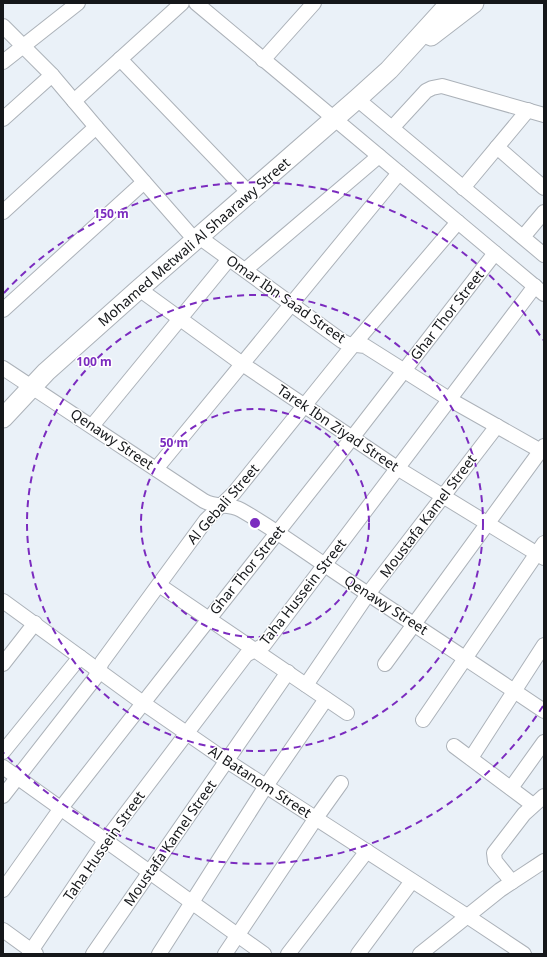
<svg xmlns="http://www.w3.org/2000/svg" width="547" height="957" viewBox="0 0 547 957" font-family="'Noto Sans',sans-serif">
<rect width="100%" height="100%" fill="#eaf1f8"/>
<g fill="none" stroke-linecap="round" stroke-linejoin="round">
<defs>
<g id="street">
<path d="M196 3 544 294"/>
<path d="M3 26 52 75 96 127 195 240"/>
<path d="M120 59 250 194"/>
<path d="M263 60 314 3"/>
<path d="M3 62 78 3"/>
<path d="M357 99 544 255"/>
<path d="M74 101 182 3"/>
<path d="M3 119 52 75"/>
<path d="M392 128 426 91 432 88 442 86 544 115"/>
<path d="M497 147 544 188"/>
<path d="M463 188 528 110"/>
<path d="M3 212 96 127"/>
<path d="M199 237 342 341 348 344 365 346 449 399 541 451"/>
<path d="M523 237 544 212"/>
<path d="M245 270 379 156"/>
<path d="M139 289 241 363 397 468 544 558"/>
<path d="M3 310 144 182"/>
<path d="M3 368 204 501C216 508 229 503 241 510 278 531 312 557 347 580 413 624 479 667 544 711"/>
<path d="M92 426 229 259"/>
<path d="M156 469 399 173"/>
<path d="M159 585 347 713"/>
<path d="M3 601 143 703 227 761 467 916 524 954"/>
<path d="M3 664 35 623"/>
<path d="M385 664 544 446"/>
<path d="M306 685 368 594 497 426"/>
<path d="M423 720 544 543"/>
<path d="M454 746 533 805"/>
<path d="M3 752 80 657"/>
<path d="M471 758 544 645"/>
<path d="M3 767 264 954"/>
<path d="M511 788 544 742"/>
<path d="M3 796 95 678 102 662 206 520 234 493 354 344 458 222"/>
<path d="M512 882 495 861 494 853 524 814 544 796"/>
<path d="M3 890 61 808 209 619 352 438 495 253"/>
<path d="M3 930 36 954"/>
<path d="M29 954 105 841 246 655 264 645 535 286"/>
<path d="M93 954 288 672"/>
<path d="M159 954 266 786 326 699"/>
<path d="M225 954 316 818 341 783"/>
<path d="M288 954 367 851"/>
<path d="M358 954 412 881"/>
<path d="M420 954 500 890 544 861"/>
</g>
<g id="secondary">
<path d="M431 36 474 3"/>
<path d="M3 418 46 372 139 289 357 99 389 70 450 3"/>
</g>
</defs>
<use href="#street" stroke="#acb2b9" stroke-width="16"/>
<use href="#secondary" stroke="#acb2b9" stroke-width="21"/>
<use href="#street" stroke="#fff" stroke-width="14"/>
<use href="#secondary" stroke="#fff" stroke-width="19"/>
</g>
<g fill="none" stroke="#7b2cbf" stroke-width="2" stroke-dasharray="7 5">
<circle cx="255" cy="523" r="114"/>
<circle cx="255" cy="523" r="228"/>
<path d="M543 706A341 341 0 0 1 4 753M4 293A341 341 0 0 1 543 340"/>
</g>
<g text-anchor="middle" stroke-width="3" stroke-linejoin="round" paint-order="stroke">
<g font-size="14" fill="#15171a" stroke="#fff">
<text transform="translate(194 242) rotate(-41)" y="5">Mohamed Metwali Al Shaarawy Street</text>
<text transform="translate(286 299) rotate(35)" y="5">Omar Ibn Saad Street</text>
<text transform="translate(447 315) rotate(-52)" y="5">Ghar Thor Street</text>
<text transform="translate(338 428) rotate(34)" y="5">Tarek Ibn Ziyad Street</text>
<text transform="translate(112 439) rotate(34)" y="5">Qenawy Street</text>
<text transform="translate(223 504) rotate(-49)" y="5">Al Gebali Street</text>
<text transform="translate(428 516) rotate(-53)" y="5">Moustafa Kamel Street</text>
<text transform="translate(247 570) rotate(-51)" y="5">Ghar Thor Street</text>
<text transform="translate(303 592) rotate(-52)" y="5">Taha Hussein Street</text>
<text transform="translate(386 605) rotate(33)" y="5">Qenawy Street</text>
<text transform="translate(260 782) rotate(33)" y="5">Al Batanom Street</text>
<text transform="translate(170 843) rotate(-55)" y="5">Moustafa Kamel Street</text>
<text transform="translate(104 846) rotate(-55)" y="5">Taha Hussein Street</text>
</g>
</g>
<circle cx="255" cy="523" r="6" fill="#7b2cbf" stroke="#fff" stroke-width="2"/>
<g font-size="12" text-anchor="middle" font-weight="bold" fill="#7b2cbf" stroke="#fff" stroke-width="3" stroke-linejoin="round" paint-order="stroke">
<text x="111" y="218">150 m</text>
<text x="94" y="366">100 m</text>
<text x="174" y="447">50 m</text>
</g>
<rect width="547" height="957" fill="none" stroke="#15171a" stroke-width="8"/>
</svg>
